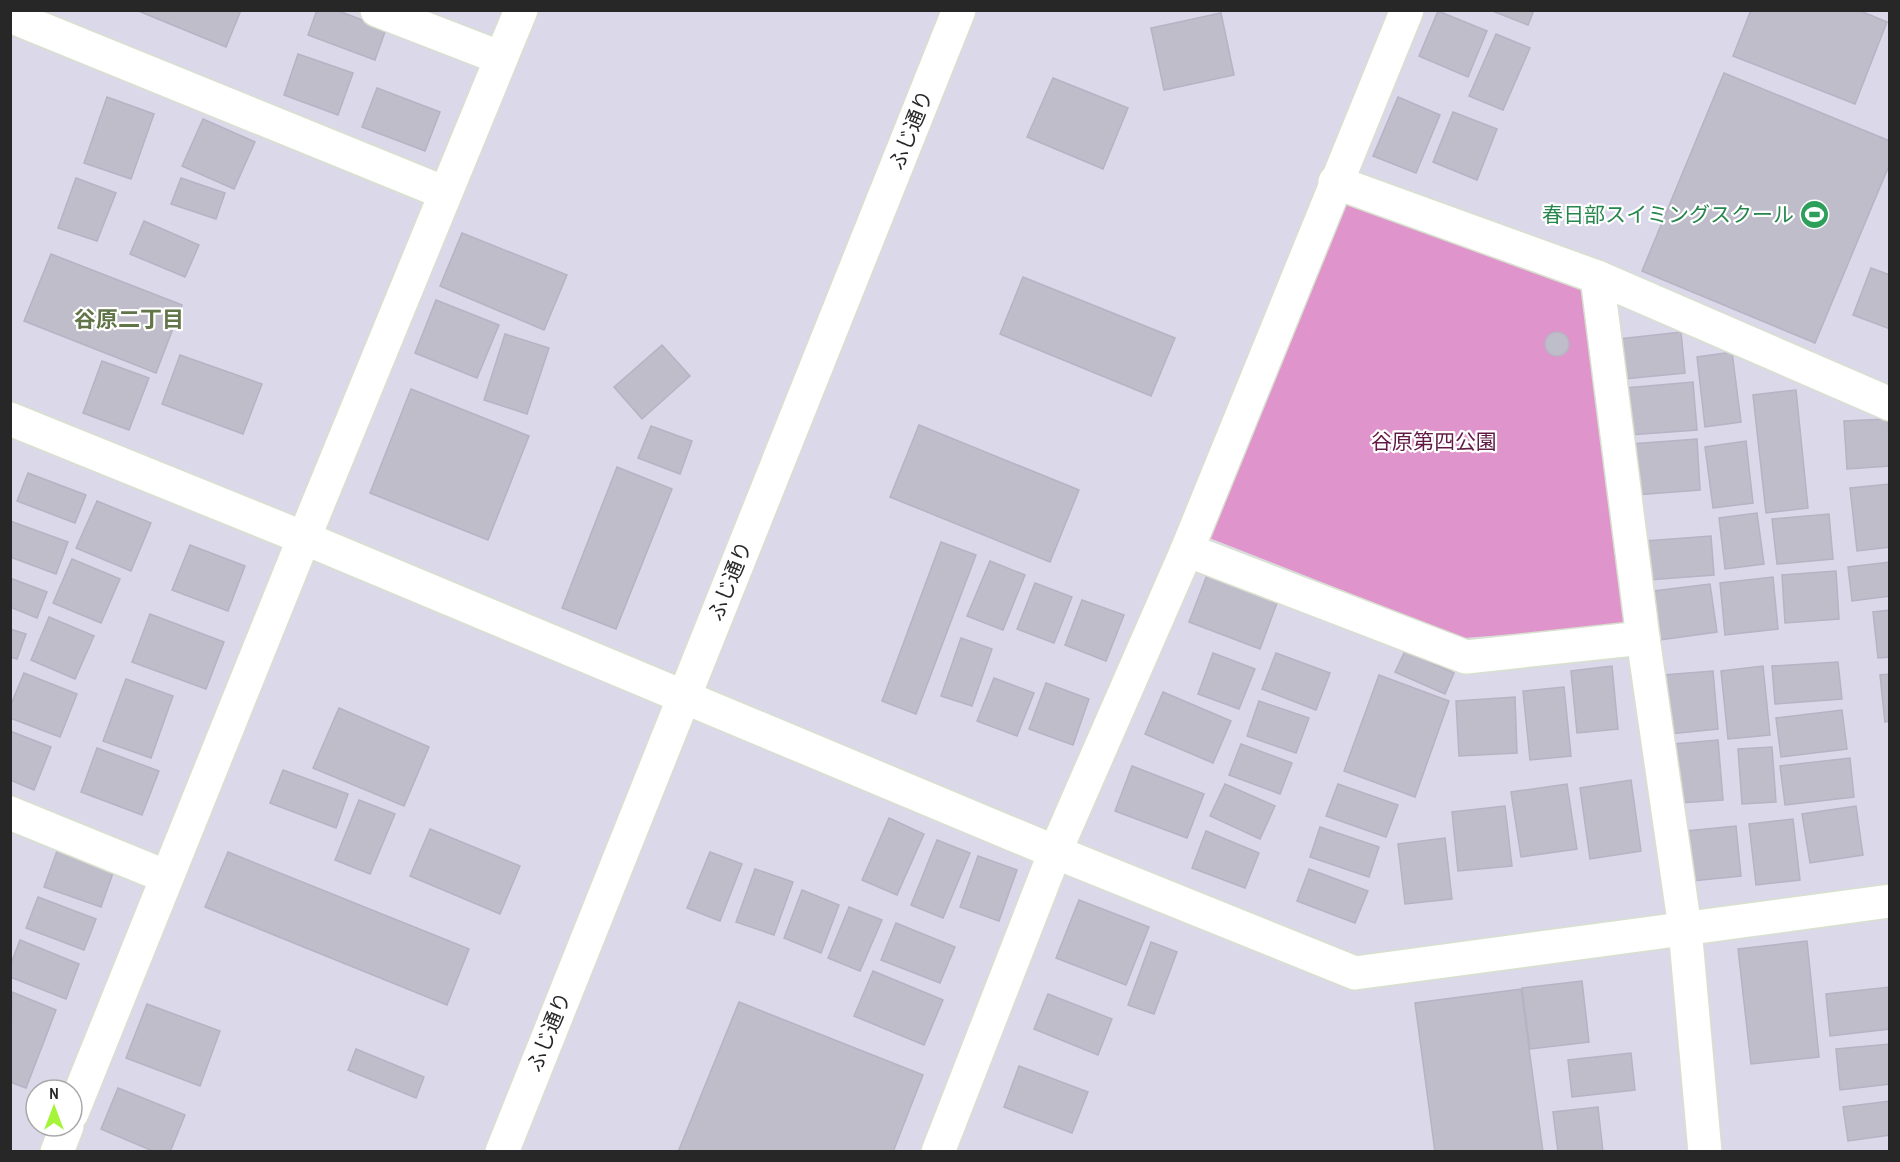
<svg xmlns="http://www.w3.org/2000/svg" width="1900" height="1162" viewBox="0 0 1900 1162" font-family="'Archivo Narrow','Noto Sans JP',sans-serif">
<rect width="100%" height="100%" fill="#dbd8e9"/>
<path fill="#df95cb" d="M1344 202 1586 286 1632 625 1464 638 1207 537Z"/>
<g fill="#c0bdcb" stroke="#b7b2c4" stroke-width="1.5">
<path d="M136 10H241L226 47Z"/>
<path d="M317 10H336L386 29 375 60 308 35Z"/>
<path d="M1490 10H1534L1528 25Z"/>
<path d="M1751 10H1858L1887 22 1855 104 1733 56Z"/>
<path d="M1438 11 1487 31 1468 77 1419 56Z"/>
<path d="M1221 13 1234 75 1164 90 1151 28Z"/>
<path d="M1496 34 1530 48 1503 110 1469 96Z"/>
<path d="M298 54 353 73 338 115 284 95Z"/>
<path d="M1724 73 1890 141V163L1815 343 1642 271Z"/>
<path d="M1053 78 1128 108 1103 169 1027 137Z"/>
<path d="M377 88 440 112 425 151 362 127Z"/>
<path d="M107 97 154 114 131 179 84 163Z"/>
<path d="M1398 97 1440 115 1416 173 1373 156Z"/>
<path d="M1453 112 1497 129 1477 180 1433 162Z"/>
<path d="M203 119 255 142 234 189 182 166Z"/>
<path d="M76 178 116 193 97 241 58 228Z"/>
<path d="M181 178 225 193 216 219 171 204Z"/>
<path d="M144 221 199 245 185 277 130 254Z"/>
<path d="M462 233 567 275 544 330 440 286Z"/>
<path d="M51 254 182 305 156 373 24 321Z"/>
<path d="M1871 268 1890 275V329L1853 315Z"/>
<path d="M1023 277 1175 338 1151 396 1000 334Z"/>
<path d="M436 300 499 325 477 378 415 353Z"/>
<circle cx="1557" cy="344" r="12"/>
<path d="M1681 332 1685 373 1624 379 1619 339Z"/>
<path d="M505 334 549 348 527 414 484 400Z"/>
<path d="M662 345 690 376 642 419 614 387Z"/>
<path d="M1732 352 1741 422 1705 427 1697 357Z"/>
<path d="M180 355 262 384 243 434 162 404Z"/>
<path d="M102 361 149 378 129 430 83 413Z"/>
<path d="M1693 382 1697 430 1629 435 1625 388Z"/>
<path d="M411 389 529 436 488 540 370 493Z"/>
<path d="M1796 390 1808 508 1766 513 1753 395Z"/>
<path d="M1888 419 1890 466 1847 469 1844 421Z"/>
<path d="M919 425 1079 490 1050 562 890 497Z"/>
<path d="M651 426 692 441 680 474 638 458Z"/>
<path d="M1697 439 1700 490 1635 495 1631 444Z"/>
<path d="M1746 441 1753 503 1713 508 1705 447Z"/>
<path d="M617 467 672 489 616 629 562 608Z"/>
<path d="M28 473 86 495 75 523 17 501Z"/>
<path d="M1890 484V547L1857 551 1850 488Z"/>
<path d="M97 501 151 523 131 571 76 548Z"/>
<path d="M1757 513 1764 564 1725 569 1719 518Z"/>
<path d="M1829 514 1833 559 1777 564 1772 519Z"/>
<path d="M10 521 68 542 56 574 10 557Z"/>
<path d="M1711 536 1714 575 1648 580 1645 541Z"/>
<path d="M941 542 976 555 916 714 882 701Z"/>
<path d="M190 545 245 566 228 611 172 590Z"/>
<path d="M72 559 120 579 101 623 53 603Z"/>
<path d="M990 561 1025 575 1003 630 967 616Z"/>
<path d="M1890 562V596L1852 601 1848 567Z"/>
<path d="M1836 571 1839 619 1785 623 1782 575Z"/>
<path d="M1207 575 1277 603 1260 649 1189 622Z"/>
<path d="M1773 577 1778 629 1725 635 1720 583Z"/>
<path d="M10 578 47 592 37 618 10 607Z"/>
<path d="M1035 583 1072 597 1054 643 1017 629Z"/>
<path d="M1710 584 1717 632 1660 640 1654 591Z"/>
<path d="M1082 600 1124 615 1106 661 1065 645Z"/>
<path d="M1890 610V657L1878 658 1873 612Z"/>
<path d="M150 614 224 642 206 689 132 662Z"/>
<path d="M49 617 94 636 75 679 31 660Z"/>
<path d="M10 629 26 634 17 659 10 657Z"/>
<path d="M961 638 992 649 972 706 941 696Z"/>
<path d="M1405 651 1454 673 1445 694 1395 672Z"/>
<path d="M1213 653 1255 669 1239 709 1198 694Z"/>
<path d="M1276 653 1330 673 1316 710 1262 689Z"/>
<path d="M1838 662 1842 699 1775 704 1772 666Z"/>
<path d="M1612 666 1618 729 1577 733 1571 671Z"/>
<path d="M1763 666 1770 735 1728 739 1721 671Z"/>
<path d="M1713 671 1718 729 1669 734 1663 675Z"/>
<path d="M24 673 77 694 60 737 10 718V707Z"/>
<path d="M1890 674V721L1885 722 1880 675Z"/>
<path d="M1379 675 1449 701 1415 797 1344 771Z"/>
<path d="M994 678 1034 693 1017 736 977 721Z"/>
<path d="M126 679 173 696 151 758 103 741Z"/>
<path d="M1046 683 1089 699 1073 745 1029 729Z"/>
<path d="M1564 687 1571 756 1530 760 1523 691Z"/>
<path d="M1163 692 1231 721 1213 763 1145 734Z"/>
<path d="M1515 697 1517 753 1459 756 1456 701Z"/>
<path d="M1259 701 1309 718 1296 753 1247 736Z"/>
<path d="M339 708 429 747 404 806 313 768Z"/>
<path d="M1842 710 1847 749 1781 757 1776 718Z"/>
<path d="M10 731 51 747 34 790 10 780Z"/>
<path d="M1718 740 1723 800 1679 803 1673 744Z"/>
<path d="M1241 744 1292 763 1280 794 1229 775Z"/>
<path d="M1772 747 1776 802 1742 804 1738 749Z"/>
<path d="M97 748 159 771 142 815 81 792Z"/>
<path d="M1850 758 1854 797 1785 805 1780 766Z"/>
<path d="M1132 766 1204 794 1187 838 1115 811Z"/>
<path d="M283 770 348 794 336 828 270 803Z"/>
<path d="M1631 780 1641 851 1590 859 1580 788Z"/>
<path d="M1225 784 1275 806 1260 839 1210 816Z"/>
<path d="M1338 784 1398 805 1386 837 1326 816Z"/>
<path d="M1567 784 1577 849 1521 857 1511 792Z"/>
<path d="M359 800 395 814 370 874 335 860Z"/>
<path d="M1505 806 1512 866 1458 871 1452 812Z"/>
<path d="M1856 806 1863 855 1810 863 1802 814Z"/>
<path d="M889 818 924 834 897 895 862 880Z"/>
<path d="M1793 819 1800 880 1756 885 1749 824Z"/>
<path d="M1736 826 1741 876 1692 881 1686 831Z"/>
<path d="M1320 827 1379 847 1369 877 1310 857Z"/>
<path d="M430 829 520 866 500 914 410 876Z"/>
<path d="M1206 831 1259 853 1245 888 1192 868Z"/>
<path d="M1445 838 1452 899 1405 904 1398 844Z"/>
<path d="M937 840 970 853 943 918 911 905Z"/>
<path d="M57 851 113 873 101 907 44 887Z"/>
<path d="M228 852 469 949 447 1005 205 907Z"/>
<path d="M710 852 742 864 720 921 687 908Z"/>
<path d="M978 856 1017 870 999 921 960 907Z"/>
<path d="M755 869 793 882 774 935 736 922Z"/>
<path d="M1309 869 1368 891 1355 923 1297 901Z"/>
<path d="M802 890 839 905 821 953 784 938Z"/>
<path d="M38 897 96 919 84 950 26 928Z"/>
<path d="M1079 900 1149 927 1126 985 1056 958Z"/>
<path d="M849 907 882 920 860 971 828 958Z"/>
<path d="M896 923 955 947 940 983 881 960Z"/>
<path d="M20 940 79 964 66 999 10 977V966Z"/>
<path d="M1807 941 1819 1057 1751 1064 1738 949Z"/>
<path d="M1151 942 1177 952 1154 1014 1128 1005Z"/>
<path d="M873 971 943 1000 924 1045 854 1016Z"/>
<path d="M1582 981 1589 1042 1530 1049 1522 988Z"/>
<path d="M1890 987V1029L1830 1036 1826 994Z"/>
<path d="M1521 989 1543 1152H1435L1415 1003Z"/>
<path d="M12 992 56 1010 26 1088 10 1082Z"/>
<path d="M1048 994 1112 1019 1098 1055 1034 1029Z"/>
<path d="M739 1002 923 1075 893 1152H678Z"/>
<path d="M147 1004 220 1031 200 1086 126 1058Z"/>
<path d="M1890 1044V1084L1840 1090 1836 1049Z"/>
<path d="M356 1049 424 1077 416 1098 348 1070Z"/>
<path d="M1631 1053 1635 1090 1572 1097 1568 1060Z"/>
<path d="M1019 1066 1088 1092 1072 1133 1004 1107Z"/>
<path d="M118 1088 185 1115 170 1152H155L101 1129Z"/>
<path d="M1890 1101V1135L1848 1141 1843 1107Z"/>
<path d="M1598 1107 1603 1152H1558L1553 1112Z"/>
</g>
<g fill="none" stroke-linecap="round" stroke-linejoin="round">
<defs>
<g id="minor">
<path d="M377 10 501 58"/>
<path d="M10 16 445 193"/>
<path d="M1335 182 1597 277 1890 404"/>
<path d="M1597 277 1643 638 1685 928 1705 1152"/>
<path d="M10 419 304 538 1055 852 1355 973 1890 901"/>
<path d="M1187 550 1466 657 1643 638"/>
<path d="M10 813 167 877"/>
<path d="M72 1113 304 538 521 10"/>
<path d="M57 1152 67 1126"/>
<path d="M502 1152 959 10"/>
<path d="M938 1152 1055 852 1187 550 1407 10"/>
</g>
</defs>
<use href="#minor" stroke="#d8e0ce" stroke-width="36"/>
<use href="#minor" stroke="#fff" stroke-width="33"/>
</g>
<defs>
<symbol id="stadium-disc" viewBox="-11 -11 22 22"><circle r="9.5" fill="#2e9e5b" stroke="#fff"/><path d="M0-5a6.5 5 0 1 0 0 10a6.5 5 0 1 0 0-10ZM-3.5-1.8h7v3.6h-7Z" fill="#fff"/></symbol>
</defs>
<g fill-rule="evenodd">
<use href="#stadium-disc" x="1798" y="198" width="33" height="33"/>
</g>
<g text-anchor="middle" stroke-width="4.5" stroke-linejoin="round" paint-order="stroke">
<g font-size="21" fill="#272727" stroke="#fff">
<text transform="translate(911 130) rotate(-68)" y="7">ふじ通り</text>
<text transform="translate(730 581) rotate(-68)" y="7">ふじ通り</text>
<text transform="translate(549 1032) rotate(-68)" y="7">ふじ通り</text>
</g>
<g font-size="21" fill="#27864d" stroke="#fff" text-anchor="end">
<text x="1794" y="222">春日部スイミングスクール</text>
</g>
<g font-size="21" fill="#601a44" stroke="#fff">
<text x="1434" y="449">谷原第四公園</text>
</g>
<g font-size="22" font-weight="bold" fill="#627549" stroke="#fff">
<text x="129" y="327">谷原二丁目</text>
</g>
</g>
<rect width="1900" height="1162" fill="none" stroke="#272727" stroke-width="24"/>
<g transform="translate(54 1108)"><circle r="28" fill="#ffffff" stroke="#a9a9a9" stroke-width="1.5"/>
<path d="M0-4.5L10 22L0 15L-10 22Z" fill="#a5f43a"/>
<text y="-9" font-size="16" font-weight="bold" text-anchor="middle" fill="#272727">N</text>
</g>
</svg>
